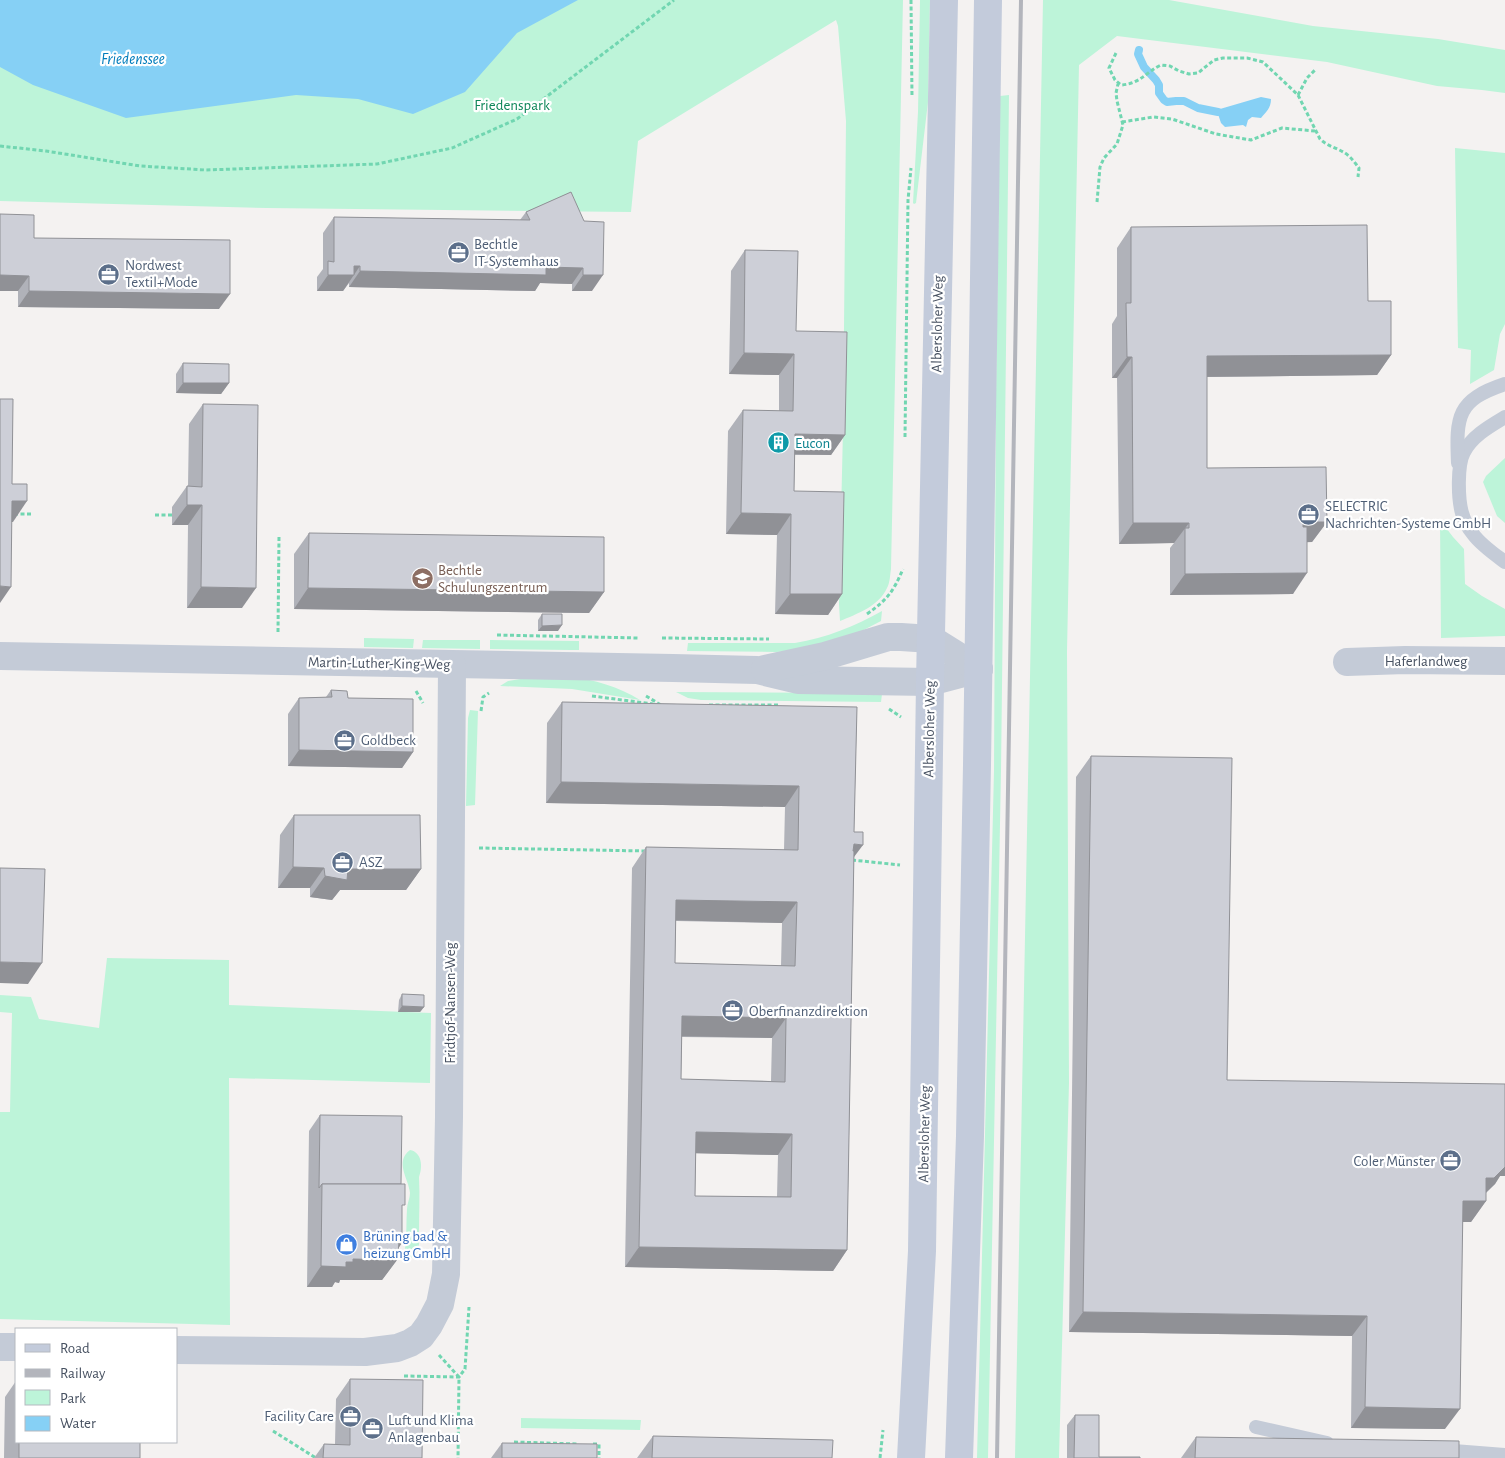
<svg xmlns="http://www.w3.org/2000/svg" width="1505" height="1458" viewBox="0 0 1505 1458" font-family="'Alegreya Sans',sans-serif">
<rect width="100%" height="100%" fill="#f4f2f1"/>
<g fill="#bdf4d9">
<path d="M0 0H903L891 569C890 575 890 583 887 588 879 606 857 614 840 621L839 604 843 429 846 121 838 26 836 20 638 141 631 212 267 208 0 201Z"/>
<path d="M920 0H930L928 102 916 203 914 204 913 203 918 112Z"/>
<path d="M1043 0H1169L1313 26 1438 39 1505 50V93L1482 90 1437 86 1327 62 1117 36 1079 65 1067 652 1069 1083 1059 1458H1015Z"/>
<path d="M1009 95 1001 771 988 1458H977L994 771 996 392 1000 96Z"/>
<path d="M1455 148 1505 153V324L1500 334 1494 370 1470 384 1471 350 1458 348Z"/>
<path d="M1505 458V523L1497 516 1483 482 1486 476Z"/>
<path d="M1440 520 1453 537 1464 549 1465 584 1482 596 1505 609V636L1441 638Z"/>
<path d="M882 611 881 621 854 635 806 650 776 652 687 651 688 643H795C826 638 855 626 882 611Z"/>
<path d="M364 638 414 639 413 648 364 647Z"/>
<path d="M423 640H480V649L422 648Z"/>
<path d="M490 640 579 641V650H571L490 649Z"/>
<path d="M533 677C545 677 557 676 569 677 594 679 619 687 640 700L572 689 500 686 508 681Z"/>
<path d="M676 692 862 693 882 694 881 702 701 700 688 698Z"/>
<path d="M470 710 478 711 475 805 466 806 468 718Z"/>
<path d="M107 958 229 960V1005L431 1013 430 1083 229 1078 230 1325 0 1319V1112H10L12 1013 0 1012V995L31 997 39 1019 99 1028Z"/>
<path d="M410 1150C422 1152 423 1167 419 1177 420 1196 419 1214 419 1233 419 1239 420 1247 417 1252 415 1257 412 1258 408 1258L405 1248C407 1235 406 1222 407 1209 407 1204 410 1198 410 1193 409 1179 394 1162 410 1150Z"/>
<path d="M521 1418 641 1420 640 1430 521 1428Z"/>
</g>
<g fill="#86d0f5">
<path d="M0 0H578L517 33 465 92 413 114 358 99 296 95 126 118 33 85 0 67Z"/>
<path d="M1261 97 1271 99C1271 108 1266 112 1261 118L1252 117 1248 120 1246 127 1243 125 1225 127 1221 123 1218 114 1220 109Z"/>
</g>
<g fill="none" stroke-linecap="round" stroke-linejoin="round">
<path stroke="#86d0f5" stroke-width="8" d="M1139 50 1138 54 1144 67 1156 80 1159 85V93L1164 100 1167 102 1176 101H1184L1198 108 1218 112"/>
<g stroke="#71d6b1" stroke-width="3" stroke-dasharray="4 2.5" stroke-linecap="butt">
<path d="M911 0 912 97"/>
<path d="M1116 53 1109 68 1115 80 1121 85C1140 84 1146 72 1161 65L1170 66 1179 71 1189 74 1198 73 1214 60 1223 58H1247L1263 62 1298 95 1320 139C1327 146 1337 148 1345 153 1351 157 1355 163 1359 168L1358 177"/>
<path d="M1298 95 1307 78 1316 69"/>
<path d="M1122 122 1153 117 1172 119 1216 134 1251 140 1282 128 1315 131"/>
<path d="M0 146 46 151 140 166 206 170 377 164 452 148 517 119 674 0"/>
<path d="M1097 202 1100 167 1104 158 1117 144 1123 125 1117 101 1116 93 1118 84"/>
<path d="M905 437 908 200 911 168"/>
<path d="M14 514H31"/>
<path d="M155 515H172"/>
<path d="M867 614C888 599 893 592 903 569"/>
<path d="M278 632 279 536"/>
<path d="M497 635 639 638"/>
<path d="M662 638 769 639"/>
<path d="M416 691 423 703"/>
<path d="M592 696 653 704"/>
<path d="M646 696 661 705"/>
<path d="M709 705H778"/>
<path d="M889 709 901 717"/>
<path d="M481 711 483 697 489 693"/>
<path d="M479 848 646 851"/>
<path d="M852 860 900 865"/>
<path d="M439 1355 459 1377 458 1458"/>
<path d="M404 1376 459 1377 465 1369 469 1307"/>
<path d="M273 1431 316 1458"/>
<path d="M514 1442 577 1444"/>
<path d="M593 1444H599V1458"/>
<path d="M880 1458 883 1430"/>
</g>
<g stroke="#c4cbd7" stroke-width="14">
<path d="M1505 417C1490 426 1472 436 1464 452 1457 465 1458 499 1462 513 1464 520 1469 529 1473 534 1481 545 1494 554 1505 562"/>
<path d="M1458 463C1456 416 1457 400 1505 384"/>
<path d="M1256 1427 1327 1443"/>
<path d="M1441 1450 1505 1455"/>
</g>
<g stroke="#c4cbd7" stroke-width="28">
<path d="M0 656 673 668 757 670 798 680 930 682 979 669"/>
<path d="M1347 662 1405 660 1505 661"/>
<path d="M765 669 825 656 888 637H901L931 639 979 669"/>
<path d="M0 1347H16"/>
<path d="M176 1350 365 1352 397 1348 410 1343 421 1336 429 1325 440 1304 446 1274 449 1117 452 665"/>
</g>
<g stroke="#c3cbdb" stroke-width="28">
<path d="M911 1458 922 1251 930 682 944 0"/>
<path d="M959 1458 970 1136 977 765 988 0"/>
</g>
<path stroke="#b3b5bc" stroke-width="4" d="M997 1458 1021 0"/>
</g>
<g fill="#b0b2b9" fill-rule="evenodd">
<path d="M571 192 592 291H572V284L540 283 535 291 349 287V283L343 291H317V277L323 269V233L334 217 520 220 526 212Z"/>
<path d="M0 214 34 238 219 309 18 307V291H0Z"/>
<path d="M1131 227 1368 301 1391 355 1377 375 1207 377V468L1327 522 1312 542H1307L1293 594 1170 595V548L1174 543 1119 544 1117 378H1112V324L1117 316V248Z"/>
<path d="M745 250 796 331 845 435 831 455H795L794 491 842 594 828 615 775 614 777 535 726 534 728 431 743 410 779 411V375L729 374 731 271Z"/>
<path d="M183 363 229 383 221 394 176 393V374Z"/>
<path d="M203 404 242 608H187L188 525H172V507L187 486H188L189 424Z"/>
<path d="M309 533 604 592 589 613 294 609V554Z"/>
<path d="M542 614 558 631H538V620Z"/>
<path d="M331 690 348 698 413 752 402 768 288 766V714L299 698 326 697Z"/>
<path d="M562 702 857 707 854 832V857L847 1250 833 1271 625 1267 632 868 646 847 784 850 785 807 546 803 547 723ZM676 921 782 923 781 966 675 963ZM682 1037 772 1038 771 1081 681 1079ZM696 1153 778 1155 777 1197 695 1196Z"/>
<path d="M1091 756 1227 1080 1500 1176 1495 1184 1486 1193V1201L1471 1222H1463L1445 1429 1351 1428 1352 1336 1069 1332 1076 777Z"/>
<path d="M294 815 421 869 406 890H340L332 900 310 897V888H278L280 835Z"/>
<path d="M402 994 424 1007 420 1012H398L399 1000Z"/>
<path d="M320 1115 401 1184 402 1209V1243L398 1248 397 1260 382 1280H340L339 1283 335 1282 332 1287H307L309 1131Z"/>
<path d="M350 1379 422 1458H314L324 1444H335L336 1399Z"/>
<path d="M16 1381V1442H140V1458H4L5 1397Z"/>
<path d="M1075 1415 1099 1457 1140 1458H1067V1425Z"/>
<path d="M653 1436 832 1458H637Z"/>
<path d="M1196 1437 1459 1458H1181Z"/>
<path d="M502 1443 597 1458H491Z"/>
</g>
<g fill="#909196">
<path d="M354 266H360L343 291H317L328 275Z"/>
<path d="M546 267 583 268 572 284 540 283 535 291 349 287 360 271Z"/>
<path d="M0 275 29 276 18 291H0Z"/>
<path d="M583 275H603L592 291H572Z"/>
<path d="M29 291 230 294 219 309 18 307Z"/>
<path d="M744 353 794 354 779 375 729 374Z"/>
<path d="M1391 355 1377 375 1193 377 1207 356Z"/>
<path d="M1127 357H1132L1117 378H1112Z"/>
<path d="M183 383H229L221 394 176 393Z"/>
<path d="M795 434 845 435 831 455 781 454Z"/>
<path d="M12 501H27L13 522H0Z"/>
<path d="M187 505H202L188 525H172Z"/>
<path d="M741 513 791 514 777 535 726 534Z"/>
<path d="M1303 522H1327L1312 542 1288 543Z"/>
<path d="M1133 523H1189L1174 543 1119 544Z"/>
<path d="M1307 573 1293 594 1170 595 1185 574Z"/>
<path d="M0 586 11 587 0 603Z"/>
<path d="M201 587 256 588 242 608H187Z"/>
<path d="M308 588 604 592 589 613 294 609Z"/>
<path d="M790 594H842L828 615 775 614Z"/>
<path d="M562 625 558 631H538L542 626Z"/>
<path d="M299 750 413 752 402 768 288 766Z"/>
<path d="M561 782 799 786 785 807 546 803Z"/>
<path d="M854 844 863 845 848 865Z"/>
<path d="M293 867 324 868 310 888H278Z"/>
<path d="M348 869H421L406 890H340L332 900 310 897 325 876Z"/>
<path d="M676 900 797 902 782 923 662 920Z"/>
<path d="M0 962 42 963 28 984 0 983Z"/>
<path d="M402 1006 424 1007 420 1012H398Z"/>
<path d="M682 1016 786 1018 772 1038 668 1036Z"/>
<path d="M696 1132 792 1134 778 1155 682 1153Z"/>
<path d="M1505 1162V1176H1500L1495 1184 1479 1199 1486 1178Z"/>
<path d="M1463 1201H1486L1471 1222H1448Z"/>
<path d="M399 1243H402L390 1260H397L382 1280H340L339 1283 335 1282 332 1287H307L321 1266 346 1262Z"/>
<path d="M639 1247 847 1250 833 1271 625 1267Z"/>
<path d="M1083 1312 1367 1316 1352 1336 1069 1332Z"/>
<path d="M1365 1407 1460 1409 1445 1429 1351 1428Z"/>
</g>
<g fill="#cdcfd7" stroke="#909196" fill-rule="evenodd">
<path d="M571 192 584 221 604 222 603 275H583V268L546 267V275L360 271V266H354V275H328V261L334 262V217L530 220 526 212Z"/>
<path d="M0 214 34 215V238L230 240V294L29 291V276L0 275Z"/>
<path d="M1367 225 1368 301H1391V355L1207 356V468L1326 467 1327 522H1303V527H1307V573L1185 574V528H1189V523H1133L1132 357H1127L1126 303H1131V227Z"/>
<path d="M745 250 798 251 796 331 847 332 845 435 795 434 794 491 844 492 842 594H790L791 514 741 513 743 410 793 411 794 354 744 353Z"/>
<path d="M183 363 229 364V383H183Z"/>
<path d="M0 399H13L12 484H27V501H12L11 587 0 586Z"/>
<path d="M203 404 258 405 256 588 201 587 202 505H187V486L202 487Z"/>
<path d="M309 533 604 537V592L308 588Z"/>
<path d="M542 614H562V625L542 626Z"/>
<path d="M331 690 347 691 348 698 413 699V752L299 750V698L332 697Z"/>
<path d="M562 702 857 707 854 832H863V845L854 844 853 851H854L847 1250 639 1247 646 847 798 850 799 786 561 782ZM676 900 797 902 795 966 675 963ZM682 1016 786 1018 785 1082 681 1079ZM696 1132 792 1134 791 1197 695 1196Z"/>
<path d="M1091 756 1232 758 1227 1080 1505 1084V1167L1494 1178H1486V1201H1463L1460 1409 1365 1407 1367 1316 1083 1312Z"/>
<path d="M294 815H420L421 869H348L347 880 325 876 324 868 293 867Z"/>
<path d="M0 868 45 869 42 963 0 962Z"/>
<path d="M402 994 424 995V1007L402 1006Z"/>
<path d="M320 1115 402 1116 401 1184H322L319 1188Z"/>
<path d="M322 1184H405V1205H402V1243H399L397 1260 353 1259V1262H346V1267L321 1266Z"/>
<path d="M350 1379 423 1380 422 1458H323L324 1444 350 1445Z"/>
<path d="M1075 1415H1099V1457H1140V1458H1074Z"/>
<path d="M653 1436 833 1440 832 1458H652Z"/>
<path d="M1196 1437 1459 1441V1458H1195Z"/>
<rect x="19" y="1442" width="121" height="16"/>
<path d="M502 1443 597 1444V1458H502Z"/>
</g>
<defs>
<symbol id="office-disc" viewBox="-11 -11 22 22"><circle r="9.5" fill="#5c6f8a" stroke="#fff"/><path d="M-6-3h4V-5.5h4V-3h4V5H-6ZM-1-4.5V-3h2v-1.5ZM-6 0V1H6V0Z" fill="#fff"/></symbol>
<symbol id="building-disc" viewBox="-11 -11 22 22"><circle r="9.5" fill="#0f9aa8" stroke="#fff"/><path d="M-4-6H4V6H1V3H-1V6H-4ZM-2.5-4.3h1.7v1.8h-1.7ZM.8-4.3h1.7v1.8H.8ZM-2.5-1h1.7V.8h-1.7ZM.8-1h1.7V.8H.8Z" fill="#fff"/></symbol>
<symbol id="school-disc" viewBox="-11 -11 22 22"><circle r="9.5" fill="#8d6e63" stroke="#fff"/><path d="M0-5L7-2L0 1L-7-2ZM-4 1L0 2.5L4 1V4Q0 6-4 4Z" fill="#fff"/></symbol>
<symbol id="shop-disc" viewBox="-11 -11 22 22"><circle r="9.5" fill="#3f7fe0" stroke="#fff"/><path d="M-5-2.5h2.3a2.7 3.5 0 0 1 5.4 0H5L5.5 6h-11ZM-1.5-2.5h3a1.5 2.3 0 0 0-3 0Z" fill="#fff"/></symbol>
</defs>
<g fill-rule="evenodd">
<use href="#office-disc" x="446" y="240" width="25" height="25"/>
<use href="#office-disc" x="96" y="262" width="25" height="25"/>
<use href="#building-disc" x="766" y="430" width="25" height="25"/>
<use href="#office-disc" x="1296" y="502" width="25" height="25"/>
<use href="#school-disc" x="410" y="566" width="25" height="25"/>
<use href="#office-disc" x="332" y="728" width="25" height="25"/>
<use href="#office-disc" x="330" y="850" width="25" height="25"/>
<use href="#office-disc" x="720" y="998" width="25" height="25"/>
<use href="#office-disc" x="1438" y="1148" width="25" height="25"/>
<use href="#shop-disc" x="334" y="1232" width="25" height="25"/>
<use href="#office-disc" x="338" y="1404" width="25" height="25"/>
<use href="#office-disc" x="360" y="1416" width="25" height="25"/>
</g>
<g text-anchor="middle" stroke-width="4.5" stroke-linejoin="round" paint-order="stroke">
<g font-size="15" fill="#0e8659" stroke="#fff">
<text x="512" y="110">Friedenspark</text>
</g>
<g font-size="15" fill="#4e5e75" stroke="#fff" text-anchor="start">
<text x="474" y="249">Bechtle<tspan x="474" dy="17">IT-Systemhaus</tspan></text>
<text x="125" y="270">Nordwest<tspan x="125" dy="17">Textil+Mode</tspan></text>
<text x="1325" y="511">SELECTRIC<tspan x="1325" dy="17">Nachrichten-Systeme GmbH</tspan></text>
<text x="361" y="745">Goldbeck</text>
<text x="359" y="867">ASZ</text>
<text x="749" y="1016">Oberfinanzdirektion</text>
<text x="1435" y="1166" text-anchor="end">Coler Münster</text>
<text x="334" y="1421" text-anchor="end">Facility Care</text>
<text x="388" y="1425">Luft und Klima<tspan x="388" dy="17">Anlagenbau</tspan></text>
</g>
<g font-size="15" fill="#475161" stroke="#fff">
<text transform="translate(937 324) rotate(-89)" y="5">Albersloher Weg</text>
<text x="1426" y="666">Haferlandweg</text>
<text transform="translate(379 663) rotate(1)" y="5">Martin-Luther-King-Weg</text>
<text transform="translate(929 729) rotate(-89)" y="5">Albersloher Weg</text>
<text transform="translate(450 1003) rotate(-90)" y="5">Fridtjof-Nansen-Weg</text>
<text transform="translate(924 1134) rotate(-89)" y="5">Albersloher Weg</text>
</g>
<g font-size="15" fill="#0d838f" stroke="#fff" text-anchor="start">
<text x="795" y="448">Eucon</text>
</g>
<g font-size="15" fill="#785e54" stroke="#fff" text-anchor="start">
<text x="438" y="575">Bechtle<tspan x="438" dy="17">Schulungszentrum</tspan></text>
</g>
<g font-size="15" fill="#366cbe" stroke="#fff" text-anchor="start">
<text x="363" y="1241">Brüning bad &amp;<tspan x="363" dy="17">heizung GmbH</tspan></text>
</g>
<g font-size="16" font-style="italic" fill="#007cbb" stroke="#fff">
<text x="133" y="64">Friedenssee</text>
</g>
</g>
<rect x="15" y="1328" width="162" height="115" fill="#ffffff" stroke="#b5b9c0"/>
<rect x="25" y="1344" width="25" height="8" fill="#c3cbdb" stroke="#b5b9c0"/>
<text x="60" y="1353" font-size="15" fill="#475161">Road</text>
<rect x="25" y="1369" width="25" height="8" fill="#b3b5bc" stroke="#b5b9c0"/>
<text x="60" y="1378" font-size="15" fill="#475161">Railway</text>
<rect x="25" y="1390" width="25" height="15" fill="#bdf4d9" stroke="#b5b9c0"/>
<text x="60" y="1403" font-size="15" fill="#475161">Park</text>
<rect x="25" y="1416" width="25" height="15" fill="#86d0f5" stroke="#b5b9c0"/>
<text x="60" y="1428" font-size="15" fill="#475161">Water</text>
</svg>
